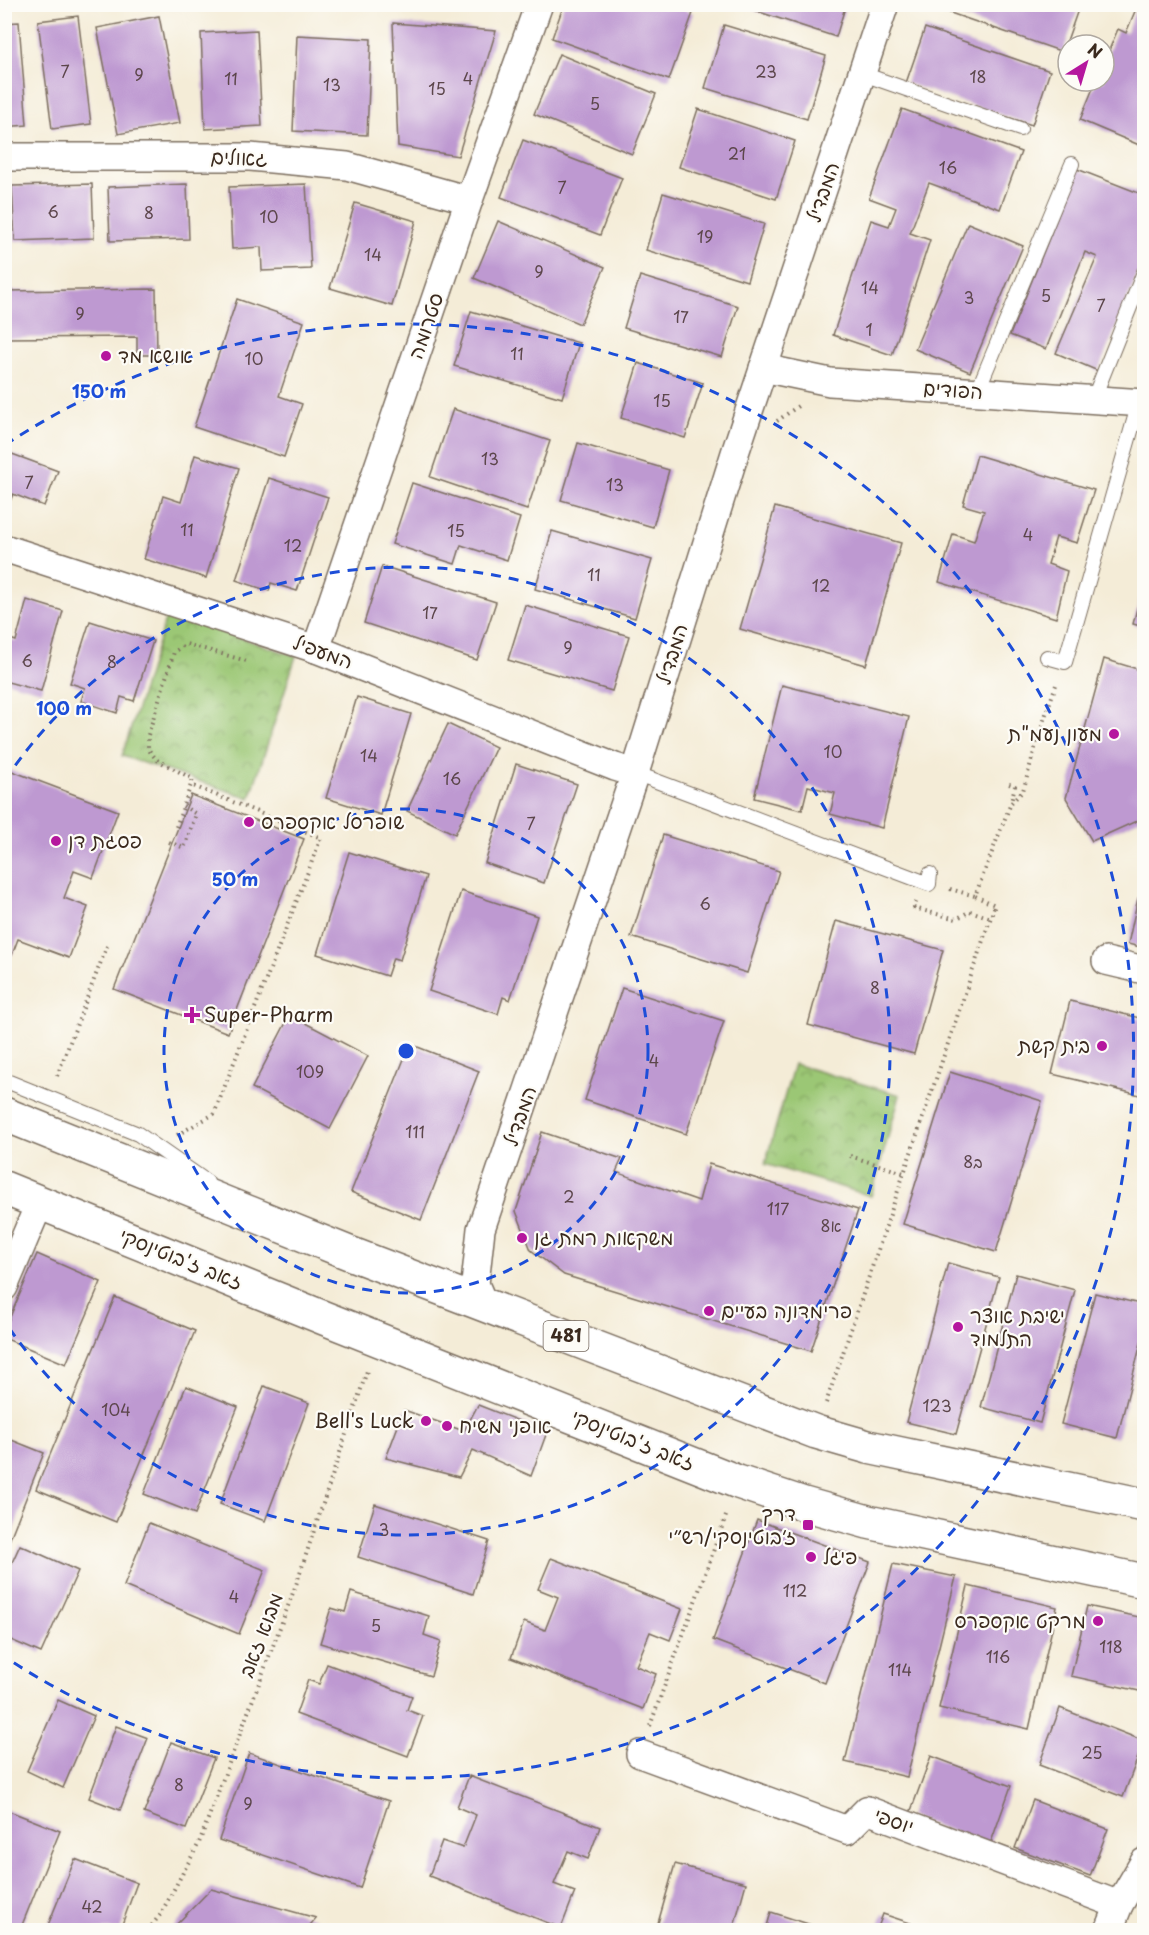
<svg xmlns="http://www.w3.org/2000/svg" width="1149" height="1935" viewBox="0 0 1149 1935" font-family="'Playpen Sans','Playpen Sans Hebrew',sans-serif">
<defs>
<pattern id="park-crowns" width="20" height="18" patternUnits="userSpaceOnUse" patternTransform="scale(1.5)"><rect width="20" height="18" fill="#9bc774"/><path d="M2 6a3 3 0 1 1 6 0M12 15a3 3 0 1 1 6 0" fill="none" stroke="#80a25f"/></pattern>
</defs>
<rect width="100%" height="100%" fill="#fdfcf7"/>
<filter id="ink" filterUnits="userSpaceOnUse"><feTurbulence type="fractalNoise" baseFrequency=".0167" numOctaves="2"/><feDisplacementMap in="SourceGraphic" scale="12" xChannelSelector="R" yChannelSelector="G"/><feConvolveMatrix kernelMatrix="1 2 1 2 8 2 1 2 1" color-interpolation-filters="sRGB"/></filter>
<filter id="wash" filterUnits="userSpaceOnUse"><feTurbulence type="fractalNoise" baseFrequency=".008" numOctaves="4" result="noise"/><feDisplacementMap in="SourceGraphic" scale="24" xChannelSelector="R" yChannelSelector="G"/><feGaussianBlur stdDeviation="1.35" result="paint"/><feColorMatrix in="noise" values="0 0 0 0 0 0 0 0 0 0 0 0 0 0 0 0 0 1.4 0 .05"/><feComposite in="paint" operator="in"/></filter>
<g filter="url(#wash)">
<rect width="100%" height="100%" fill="#f4ecd7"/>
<g fill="url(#park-crowns)" stroke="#6b7849" stroke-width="1.5">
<path d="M167 614 296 656 250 798 122 756Z"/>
<path d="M794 1064 900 1095 871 1196 765 1164Z"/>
</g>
<g id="blocks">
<g fill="#be99d1">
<path d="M564 4H669L693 13 669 80 552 38Z"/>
<path d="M748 4H846L836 37 747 8Z"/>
<path d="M937 4H1080L1063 52 936 8Z"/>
<path d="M1138 4H1144V34L1142 39 1144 40V147L1080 120 1096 81H1104V62L1118 29 1126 33Z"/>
<path d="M78 16 91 124 52 129 38 21Z"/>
<path d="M159 16 180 123 118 134 97 28Z"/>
<path d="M19 22 27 125 4 127V23Z"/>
<path d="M393 23 496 31 458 156 398 146Z"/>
<path d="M724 25 826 56 807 119 705 88Z"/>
<path d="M925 28 1050 71 1032 125 906 83Z"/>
<path d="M257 30 262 126 205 129 201 33Z"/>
<path d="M297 35 371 39 367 135 293 131Z"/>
<path d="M559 54 656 94 632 154 534 114Z"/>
<path d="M698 109 795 141 776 199 679 167Z"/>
<path d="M902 109 1021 152 1000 209 929 183 910 233 930 240 892 355 833 335 871 220 889 226 896 208 869 198Z"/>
<path d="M523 140 622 178 600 235 501 197Z"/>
<path d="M1077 169 1144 195V259L1098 371 1056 353 1097 257 1085 252 1046 349 1010 335Z"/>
<path d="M92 184 94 238 15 241 12 186Z"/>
<path d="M187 184 189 239 110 241 108 187Z"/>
<path d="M306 184 311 269 262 271 261 247 232 249 229 187Z"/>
<path d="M663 193 764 224 747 281 646 250Z"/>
<path d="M355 203 416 221 392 306 330 288Z"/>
<path d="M498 221 605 267 580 324 474 278Z"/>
<path d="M968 223 1023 246 970 372 915 349Z"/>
<path d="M640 276 738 306 722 357 624 328Z"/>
<path d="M156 289 157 355H137V337L4 338V291Z"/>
<path d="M237 299 304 322 279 396 302 404 284 457 194 427Z"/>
<path d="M471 311 579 343 562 398 454 366Z"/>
<path d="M638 363 703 383 685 438 621 418Z"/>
<path d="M453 409 550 441 527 510 430 477Z"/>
<path d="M578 443 669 470 653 527 561 500Z"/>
<path d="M4 451 58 471 44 506 13 494 7 509H4Z"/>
<path d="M195 455 239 468 206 578 144 559 163 496 181 502Z"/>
<path d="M977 455 1094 490 1077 543 1056 537 1048 564 1067 571 1056 618 939 582 953 534 974 541 984 511 963 505Z"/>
<path d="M269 478 328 497 297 591 271 583 269 591 236 580Z"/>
<path d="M412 483 520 518 507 560 461 545 455 564 392 544Z"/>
<path d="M775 507 901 543 866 665 740 629Z"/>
<path d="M552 531 652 560 635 618 535 589Z"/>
<path d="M382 566 496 602 477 660 364 623Z"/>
<path d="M1144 582V627L1133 624Z"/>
<path d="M27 600 63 611 41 691 4 681V637L16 641Z"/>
<path d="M525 605 629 636 612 691 508 660Z"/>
<path d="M90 621 153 641 134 701 121 697 117 713 81 701 85 688 70 683Z"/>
<path d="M1104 659 1144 671V805L1141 819 1092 841 1066 798Z"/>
<path d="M782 685 909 717 882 828 830 814 835 793 808 786 802 810 754 798Z"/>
<path d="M357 697 411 714 381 815 326 798Z"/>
<path d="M448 724 496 747 455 834 407 811Z"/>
<path d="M516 764 577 784 544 883 485 863Z"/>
<path d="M4 768 118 811 93 878 74 871 64 898 88 907 69 958 18 939 12 955 4 952Z"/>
<path d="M191 795 304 839 228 1033 114 989Z"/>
<path d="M663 835 779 871 747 973 631 937Z"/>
<path d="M349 852 426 876 400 960 393 958 387 976 317 954Z"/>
<path d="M461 891 537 916 510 1000 503 997 498 1014 429 991Z"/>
<path d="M1138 898 1144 899V948L1128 944Z"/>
<path d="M836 921 943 950 914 1054 808 1025Z"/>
<path d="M622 988 724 1021 686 1134 585 1100Z"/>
<path d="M1070 1001 1144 1019V1096L1052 1074Z"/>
<path d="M290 1015 368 1056 330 1129 252 1088Z"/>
<path d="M410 1044 479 1071 421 1220 351 1192Z"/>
<path d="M950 1072 1042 1101 996 1252 903 1224Z"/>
<path d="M542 1132 622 1159 616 1172 699 1201 709 1164 858 1210 811 1351 564 1275 531 1250 516 1211Z"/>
<path d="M37 1254 101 1282 66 1364 4 1338V1331Z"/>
<path d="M948 1263 999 1277 956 1434 906 1422Z"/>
<path d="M1016 1274 1075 1290 1040 1423 981 1407Z"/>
<path d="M1095 1293 1144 1305V1331L1117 1438 1061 1424Z"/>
<path d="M115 1297 195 1331 116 1522 36 1489Z"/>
<path d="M186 1386 238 1407 195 1514 144 1494Z"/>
<path d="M264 1386 309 1403 265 1521 220 1504Z"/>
<path d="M478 1405 547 1432 531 1476 473 1450 459 1477 386 1458 404 1410 464 1431Z"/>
<path d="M4 1437 44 1453 5 1551H4Z"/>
<path d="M375 1504 489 1541 473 1594 358 1557Z"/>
<path d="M757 1520 870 1562 825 1683 713 1640Z"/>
<path d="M149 1523 265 1570 239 1634 124 1586Z"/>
<path d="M20 1545 78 1571 41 1653 4 1637V1580Z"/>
<path d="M551 1558 682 1609 670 1640 650 1632 636 1666 656 1674 643 1709 511 1658 524 1622 545 1630 558 1597 538 1589Z"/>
<path d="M893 1564 956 1577 907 1777 845 1762Z"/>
<path d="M968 1586 1057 1607 1029 1729 939 1708Z"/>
<path d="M351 1592 429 1616 424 1635 441 1641 431 1676 320 1643 331 1608 345 1612Z"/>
<path d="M1087 1606 1144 1618V1692L1071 1676Z"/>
<path d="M327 1664 412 1696 407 1710 423 1716 408 1756 296 1714 308 1680 319 1684Z"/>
<path d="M58 1700 94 1716 63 1788 27 1771Z"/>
<path d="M1060 1708 1144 1741 1123 1797 1039 1765Z"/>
<path d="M116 1726 148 1738 120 1810 89 1798Z"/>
<path d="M171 1742 214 1758 186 1829 144 1813Z"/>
<path d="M249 1753 389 1801 360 1888 219 1840Z"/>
<path d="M931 1756 1011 1786 990 1845 909 1816Z"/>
<path d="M469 1776 600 1827 588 1859 568 1851 554 1884 575 1892 561 1928 429 1876 442 1841 463 1848 476 1815 457 1807Z"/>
<path d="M1033 1800 1108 1829 1090 1876 1015 1848Z"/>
<path d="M4 1809 60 1831 20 1930H4Z"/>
<path d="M75 1859 137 1883 120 1930H46Z"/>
<path d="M675 1864 746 1883 733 1930H656Z"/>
<path d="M211 1889 316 1918 306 1930H171Z"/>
<path d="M771 1912 827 1930H766Z"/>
<path d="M883 1914 931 1930H877Z"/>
</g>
</g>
</g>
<g filter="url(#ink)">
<use href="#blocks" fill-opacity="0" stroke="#7c6e5f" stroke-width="1.5"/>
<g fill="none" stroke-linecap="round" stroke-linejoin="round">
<defs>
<g id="lane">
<path d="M863 74 1020 129"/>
<path d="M977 392 1072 164"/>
<path d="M1093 400 1144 272"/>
<path d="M1047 657 1065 662 1139 403"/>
<path d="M635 773 929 884 930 874"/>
<path d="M4 1080 138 1134 207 1182"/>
</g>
<g id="street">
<path d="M4 157H250L347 166 469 200"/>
<path d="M763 368 830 382 1144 403"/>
<path d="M4 548 316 649 615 767 635 773"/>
<path d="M316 649 469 200 539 4"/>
<path d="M1106 961 1144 970"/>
<path d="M4 1287 40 1202"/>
<path d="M484 1305 475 1284 481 1229 635 773 735 453 885 4"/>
<path d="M640 1754 847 1830 867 1810 1119 1905"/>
<path d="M1109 1930 1119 1905 1144 1862"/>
</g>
<g id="primary">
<path d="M4 1114 349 1253 816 1432 868 1447 1144 1505"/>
<path d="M4 1188 324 1318 738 1482 804 1504 868 1522 1144 1581"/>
</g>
</defs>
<use href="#lane" stroke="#7c6e5f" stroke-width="16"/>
<use href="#street" stroke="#7c6e5f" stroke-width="30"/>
<use href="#primary" stroke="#7c6e5f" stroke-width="36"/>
<g stroke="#7c6e5f" stroke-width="4" stroke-dasharray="1.5 4.5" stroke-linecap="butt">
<path d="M1141 4 1144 11"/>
<path d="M777 421 798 406"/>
<path d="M1009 784 1015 786 1011 802"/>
<path d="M176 827 193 779 157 760 148 749V735L174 652 186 644 247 661"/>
<path d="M169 842 184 848 196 814 183 806"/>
<path d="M950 889 975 896"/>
<path d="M916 902 914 908 956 919 970 911 991 918"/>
<path d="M57 1076 107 946"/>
<path d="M177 1135 214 1114 321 838 191 785"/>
<path d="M850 1156 904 1173"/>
<path d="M826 1403 995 905 975 896 1011 803 1023 791 1039 734 1057 682"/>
<path d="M650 1726 727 1513"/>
<path d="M148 1930 160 1915 199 1843 297 1582 367 1371"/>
</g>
<use href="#lane" stroke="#fff" stroke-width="14"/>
<use href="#street" stroke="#fff" stroke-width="27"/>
<use href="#primary" stroke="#fff" stroke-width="33"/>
</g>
</g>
<g fill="none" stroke="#1d4ed8" stroke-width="3" stroke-dasharray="10 8">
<circle cx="406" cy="1051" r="242"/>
<path d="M5 780A484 484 0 1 1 5 1322"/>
<path d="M5 445A727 727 0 1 1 5 1657"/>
</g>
<g fill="#b5179e" stroke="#fdfcf7" stroke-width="2">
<circle cx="106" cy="356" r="6"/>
<circle cx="1114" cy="734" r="6"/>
<circle cx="249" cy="822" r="6"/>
<circle cx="56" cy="841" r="6"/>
<path d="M189 1006h6v6h6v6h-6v6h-6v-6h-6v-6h6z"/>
<circle cx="1102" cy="1046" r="6"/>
<circle cx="522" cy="1238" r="6"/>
<circle cx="709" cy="1311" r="6"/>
<circle cx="958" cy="1327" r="6"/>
<circle cx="426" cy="1421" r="6"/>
<circle cx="447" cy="1426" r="6"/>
<rect x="802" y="1519" width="12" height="12" rx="3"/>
<circle cx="811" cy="1557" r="6"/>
<circle cx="1098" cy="1621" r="6"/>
</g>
<g text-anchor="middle" stroke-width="4.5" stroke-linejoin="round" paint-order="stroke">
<g font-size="16" fill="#5c464b">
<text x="65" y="78">7</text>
<text x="766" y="78">23</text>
<text x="139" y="81">9</text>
<text x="978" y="83">18</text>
<text x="231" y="85">11</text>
<text x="468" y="85">4</text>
<text x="332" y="91">13</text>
<text x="437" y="95">15</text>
<text x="595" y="110">5</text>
<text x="737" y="160">21</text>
<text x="948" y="174">16</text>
<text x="562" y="194">7</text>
<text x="53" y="218">6</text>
<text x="149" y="219">8</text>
<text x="269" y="223">10</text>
<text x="705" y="243">19</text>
<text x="373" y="261">14</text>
<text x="539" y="278">9</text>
<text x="870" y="294">14</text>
<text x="1046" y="302">5</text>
<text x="969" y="304">3</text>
<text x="1101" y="312">7</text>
<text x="80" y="320">9</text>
<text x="681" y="323">17</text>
<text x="869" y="336">1</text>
<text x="517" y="360">11</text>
<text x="254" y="365">10</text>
<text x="662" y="407">15</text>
<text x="490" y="465">13</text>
<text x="29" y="489">7</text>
<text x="615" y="491">13</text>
<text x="187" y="536">11</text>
<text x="456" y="537">15</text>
<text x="1028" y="541">4</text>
<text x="293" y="552">12</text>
<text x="594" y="581">11</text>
<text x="821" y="592">12</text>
<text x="430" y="619">17</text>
<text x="568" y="654">9</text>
<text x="27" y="667">6</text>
<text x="112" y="668">8</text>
<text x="833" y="758">10</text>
<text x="369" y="762">14</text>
<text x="452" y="785">16</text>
<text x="531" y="830">7</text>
<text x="705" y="910">6</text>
<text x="875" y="994">8</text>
<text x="654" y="1067">4</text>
<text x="310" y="1078">109</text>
<text x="415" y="1138">111</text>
<text x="973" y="1168">8ב</text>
<text x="569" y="1203">2</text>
<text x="778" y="1215">117</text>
<text x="831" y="1232">8א</text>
<text x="937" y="1412">123</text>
<text x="116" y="1416">104</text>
<text x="384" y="1536">3</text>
<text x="795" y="1597">112</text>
<text x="234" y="1603">4</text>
<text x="376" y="1632">5</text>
<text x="1111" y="1653">118</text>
<text x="998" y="1663">116</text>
<text x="900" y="1676">114</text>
<text x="1092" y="1759">25</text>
<text x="179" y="1791">8</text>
<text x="248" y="1810">9</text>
<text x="92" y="1913">42</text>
</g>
<rect fill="#fdfcf7" stroke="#75695f" stroke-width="1.5" x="543.5" y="1321" width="45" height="30" rx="4.5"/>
<g font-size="18" font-weight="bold" fill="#3b2a1e">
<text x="566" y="1342">481</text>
</g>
<g font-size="20" fill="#3b2a1e" stroke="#fdfcf7">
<text transform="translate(239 158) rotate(2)" y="7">גאולים</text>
<text transform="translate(823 192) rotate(-71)" y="7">המבדיל</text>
<text transform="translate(426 326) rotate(-71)" y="7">סטרומה</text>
<text transform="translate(953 390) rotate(4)" y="7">הפודים</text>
<text transform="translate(323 652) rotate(20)" y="7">המעפיל</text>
<text transform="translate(672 654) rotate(-73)" y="7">המבדיל</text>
<text transform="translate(520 1116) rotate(-71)" y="7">המבדיל</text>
<text transform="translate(181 1259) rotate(22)" y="7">זאב ז'בוטינסקי</text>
<text transform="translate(633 1440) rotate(22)" y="7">זאב ז'בוטינסקי</text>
<text transform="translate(261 1635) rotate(-69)" y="7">מבוא זאב</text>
<text transform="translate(894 1821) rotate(19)" y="7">יוספי</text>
</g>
<g font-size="20" fill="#3b2a1e" stroke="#fdfcf7" text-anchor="start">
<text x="118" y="363">אושא מד</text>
<text x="1102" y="741" text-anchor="end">מעון נעמ"ת</text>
<text x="261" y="829">שופרסל אקספרס</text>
<text x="68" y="848">פסגת דן</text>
<text x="204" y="1022">Super-Pharm</text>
<text x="1090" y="1053" text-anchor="end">בית קשת</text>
<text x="534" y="1245">משקאות רמת גן</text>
<text x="721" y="1318">פרימדונה בעיים</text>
<text x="970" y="1323">ישיבת אוצר<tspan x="970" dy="23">התלמוד</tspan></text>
<text x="414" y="1428" text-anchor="end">Bell's Luck</text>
<text x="459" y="1433">אופני משיח</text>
<text x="796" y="1521" text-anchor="end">דרך<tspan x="796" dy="23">ז׳בוטינסקי/רש״י</tspan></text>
<text x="823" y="1564">פיגל</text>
<text x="1086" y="1628" text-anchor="end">מרקט אקספרס</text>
</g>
</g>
<circle cx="406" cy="1051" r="9" fill="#1d4ed8" stroke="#fdfcf7" stroke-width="3"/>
<g font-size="18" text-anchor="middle" font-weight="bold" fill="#1d4ed8" stroke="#fdfcf7" stroke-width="4.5" stroke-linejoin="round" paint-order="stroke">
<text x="99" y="398">150 m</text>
<text x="64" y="715">100 m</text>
<text x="235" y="886">50 m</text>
</g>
<rect width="1149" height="1935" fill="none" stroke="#fdfcf7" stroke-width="24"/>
<g transform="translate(1086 63) rotate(37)"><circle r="28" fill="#fdfcf7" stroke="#afa8a0" stroke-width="1.5"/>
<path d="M0-4.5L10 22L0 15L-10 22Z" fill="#b5179e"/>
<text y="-9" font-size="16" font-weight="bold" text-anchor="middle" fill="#3b2a1e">N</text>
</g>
</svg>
